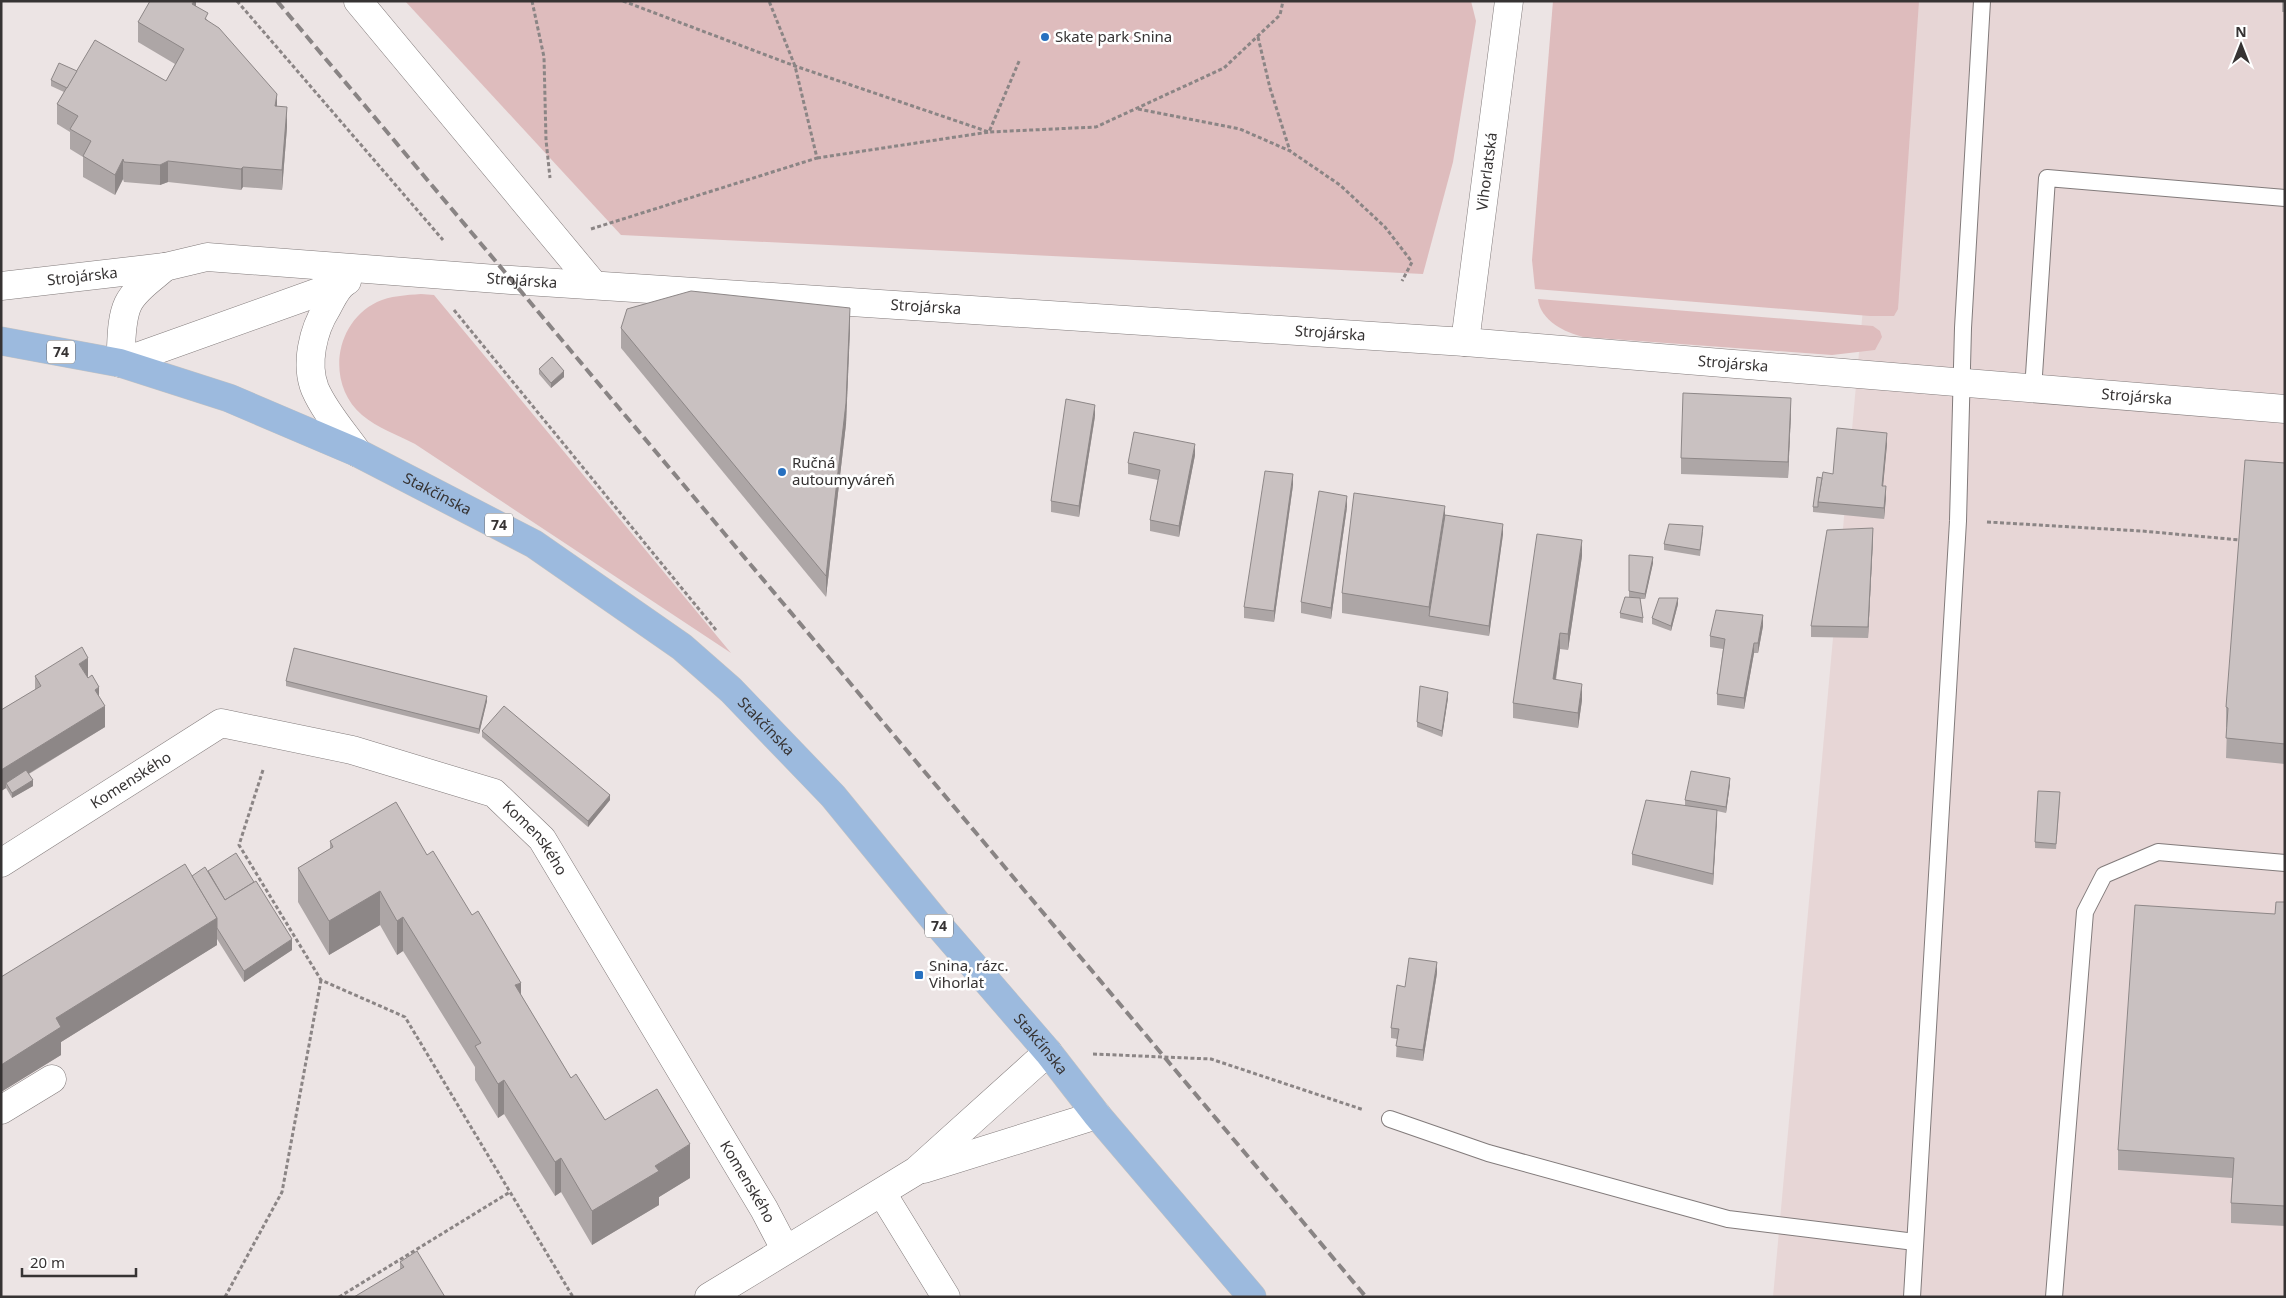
<svg xmlns="http://www.w3.org/2000/svg" width="2286" height="1298" viewBox="0 0 2286 1298" font-family="'Noto Sans',sans-serif">
<rect width="100%" height="100%" fill="#ece4e4"/>
<path fill="#e7d6d6" d="M1891 1H2285V1297H1773Z"/>
<g fill="#debcbd">
<path d="M405 1H1471L1476 21 1453 162 1423 274 621 235Z"/>
<path d="M1553 1H1919L1898 309 1894 316H1870L1535 289 1532 260Z"/>
<path d="M421 294 434 295 731 653 415 444C398 435 377 428 362 415 326 384 334 323 377 302 390 296 406 295 421 294Z"/>
<path d="M1538 299 1873 326 1880 331 1882 337 1875 350 1832 355 1584 337C1565 333 1540 320 1538 299Z"/>
</g>
<g fill="none" stroke-linecap="round" stroke-linejoin="round">
<defs>
<g id="service">
<path d="M2033 390 2047 178 2285 198"/>
<path d="M1390 1119 1488 1153 1728 1219 1915 1242"/>
<path d="M1912 1297 1958 521 1963 328 1982 1"/>
<path d="M2054 1297 2085 912 2104 875 2158 852 2285 863"/>
</g>
<g id="minor">
<path d="M358 1 594 285"/>
<path id="s1" d="M1465 342 2285 409"/>
<path id="s2" d="M1 863 221 723 352 750 494 793 542 839 764 1209 785 1249"/>
<path d="M1 1110 52 1079"/>
<path d="M924 1169 1097 1115"/>
<path d="M882 1193 946 1297"/>
<path d="M709 1297 916 1171 1048 1052"/>
</g>
<g id="secondary">
<path d="M165 267C153 278 135 289 128 304 120 321 122 345 120 363L341 284"/>
<path d="M347 281C337 286 332 299 327 308 313 330 305 364 315 389 325 412 344 433 358 453"/>
<path id="s3" d="M1 286 165 267 207 257 511 280 1465 342 1509 1"/>
</g>
<g id="primary">
<path id="s4" d="M1 341 120 363 229 398 358 453 534 544 682 647 731 690 833 796 941 928 1048 1052 1097 1115 1252 1297"/>
</g>
</defs>
<use href="#service" stroke="#827b7b" stroke-width="18"/>
<use href="#minor" stroke="#827b7b" stroke-width="29"/>
<use href="#secondary" stroke="#827b7b" stroke-width="29"/>
<use href="#primary" stroke="#c3c2c2" stroke-width="29"/>
<g stroke="#8b8585" stroke-width="3" stroke-dasharray="4 2.5" stroke-linecap="butt">
<path d="M237 1 443 240"/>
<path d="M532 1 544 57 546 140 550 178"/>
<path d="M623 1 795 66 989 132 1096 127 1224 68 1280 15 1283 1"/>
<path d="M1258 37 1270 88 1290 151"/>
<path d="M1138 109 1240 129 1290 151 1340 185 1385 227 1412 262 1402 281"/>
<path d="M817 158 989 132 1020 59"/>
<path d="M591 229 817 158 795 66 769 1"/>
<path d="M454 310 716 630"/>
<path d="M1987 522 2142 531 2240 540"/>
<path d="M263 770 239 845 321 980 405 1017 573 1297"/>
<path d="M1093 1054 1211 1059 1364 1110"/>
<path d="M225 1297 282 1192 321 980"/>
<path d="M339 1297 510 1192"/>
</g>
<use href="#service" stroke="#fff" stroke-width="16"/>
<use href="#minor" stroke="#fff" stroke-width="28"/>
<use href="#secondary" stroke="#fff" stroke-width="28"/>
<use href="#primary" stroke="#9cbade" stroke-width="28"/>
<path stroke="#898484" stroke-width="4" stroke-dasharray="10 5" stroke-linecap="butt" d="M277 1 1366 1297"/>
</g>
<g fill="#ada6a6">
<path d="M196 1V6L277 106 287 127 282 190 243 187 241 190 168 182 160 185 124 182 123 179 115 195 83 177V157L70 149V132L57 124V104L64 92 51 86V80L77 71 166 81 175 64 138 42V22Z"/>
<rect x="2282" y="1" width="3" height="11"/>
<path d="M621 328H850L846 424 826 597 621 348Z"/>
<path d="M539 369 564 377 551 388 539 374Z"/>
<path d="M1791 413 1788 478 1681 474V458Z"/>
<path d="M1095 416 1079 517 1051 512V501Z"/>
<path d="M1887 444 1883 486 1886 497 1884 519 1813 512V507L1833 474Z"/>
<path d="M1195 455 1179 537 1150 531V520L1158 480 1128 474V463Z"/>
<path d="M2285 463V764L2226 758 2227 727H2226V707Z"/>
<path d="M1293 485 1274 622 1244 618V607Z"/>
<path d="M1347 507 1331 619 1301 613V602Z"/>
<path d="M1445 515 1503 534 1489 636 1342 613V593Z"/>
<path d="M1703 532 1700 556 1664 550V544Z"/>
<path d="M1873 539 1868 638 1811 637V626Z"/>
<path d="M1629 555 1653 563 1645 599H1640L1643 618V623L1620 618V613L1634 598 1629 597Z"/>
<path d="M1582 556 1568 650 1560 649 1556 680 1582 700 1578 728 1513 718V703Z"/>
<path d="M1678 604 1671 631 1652 624V618Z"/>
<path d="M1763 626 1758 653H1754L1744 709 1717 705V694L1723 649 1710 647V636Z"/>
<path d="M35 676 88 678 99 696 105 727 29 774 33 786 12 798 6 788 1 791V710L35 690Z"/>
<path d="M286 681 487 701 479 734 286 686Z"/>
<path d="M1448 698 1442 737 1417 727V722Z"/>
<path d="M482 731 610 800 588 827 482 737Z"/>
<path d="M1730 784 1726 813 1717 811 1713 885 1632 865V854L1685 806V800Z"/>
<path d="M2060 798 2056 849 2035 848V842Z"/>
<path d="M330 841 427 855 521 995 571 1078 605 1120 690 1178 659 1197V1205L592 1245 561 1192 555 1196 504 1114 498 1118 475 1080V1067L403 951 397 955 380 925 329 955 298 902V868L330 849Z"/>
<path d="M208 871 292 950 244 982 217 939V945L61 1042V1055L1 1092V977L192 876Z"/>
<path d="M2285 902V1226L2231 1223V1203L2232 1178 2118 1170V1150L2275 914Z"/>
<path d="M1437 973 1423 1061 1396 1057 1397 1039 1391 1038V1028L1405 987Z"/>
<path d="M400 1262 445 1297 400 1269Z"/>
</g>
<g fill="#8d8787">
<path d="M194 1H196V18L192 4Z"/>
<path d="M277 94V114L275 106Z"/>
<path d="M287 107V127L282 190V170Z"/>
<path d="M123 159V179L115 195V175Z"/>
<path d="M168 161V182L160 185V165Z"/>
<path d="M243 167V187L241 190V169Z"/>
<path d="M850 308V328L846 424 826 597V576Z"/>
<path d="M564 371V377L551 388V383Z"/>
<path d="M1791 398V413L1788 478V462Z"/>
<path d="M1095 405V416L1079 517V506Z"/>
<path d="M1887 433V444L1882 497V486Z"/>
<path d="M1195 444V455L1179 537V526Z"/>
<path d="M1293 474V485L1274 622V611Z"/>
<path d="M1886 486V497L1884 519V508Z"/>
<path d="M1347 496V507L1331 619V608Z"/>
<path d="M1445 506V526L1429 616V607Z"/>
<path d="M1503 524V534L1489 636V626Z"/>
<path d="M1873 528V539L1868 638V627Z"/>
<path d="M1582 540V556L1568 650V634Z"/>
<path d="M1653 557V563L1645 599V594Z"/>
<path d="M1678 598V604L1671 631V626Z"/>
<path d="M1763 615V626L1758 653V643Z"/>
<path d="M1560 633V649L1553 695V679Z"/>
<path d="M1754 643V653L1744 709V698Z"/>
<path d="M88 658V678L79 664Z"/>
<path d="M1582 684V700L1578 728V713Z"/>
<path d="M99 687V708L95 690Z"/>
<path d="M1448 692V698L1442 737V731Z"/>
<path d="M487 696V701L479 734V729Z"/>
<path d="M105 706V727L8 786 6 783V788L1 791V770Z"/>
<path d="M1730 778V784L1726 813V807Z"/>
<path d="M33 780V786L12 798V793Z"/>
<path d="M610 795V800L588 827V821Z"/>
<path d="M1717 810V821L1713 885V874Z"/>
<path d="M380 891V925L329 955V921Z"/>
<path d="M403 917V951L397 955V921Z"/>
<path d="M217 918V945L61 1042V1055L1 1092V1065L56 1018Z"/>
<path d="M292 939V950L244 982V971Z"/>
<path d="M1437 962V973L1423 1061V1050Z"/>
<path d="M521 983V1017L515 985Z"/>
<path d="M504 1080V1114L498 1118V1084Z"/>
<path d="M690 1144V1178L659 1197V1205L592 1245V1211L655 1166Z"/>
<path d="M561 1158V1192L555 1196V1162Z"/>
</g>
<g fill="#c9c1c1" stroke="#8d8787">
<path d="M150 1H194L192 4 208 13 205 19 219 28 277 94 275 106 287 107 282 170 243 167 241 169 168 161 160 165 124 162 123 159 115 175 83 156 91 141 70 129 78 116 57 104 95 40 166 81 184 49 138 22Z"/>
<path d="M59 63 77 71 67 88 51 80Z"/>
<path d="M691 291 850 308 846 403 826 576 621 328 627 309Z"/>
<path d="M552 357 564 371 551 383 539 369Z"/>
<path d="M1683 393 1791 398 1788 462 1681 458Z"/>
<path d="M1066 399 1095 405 1079 506 1051 501Z"/>
<path d="M1837 428 1887 433 1882 486H1886L1884 508 1818 502 1823 472 1833 474Z"/>
<path d="M1134 432 1195 444 1179 526 1150 520 1160 470 1128 463Z"/>
<path d="M2245 460 2285 463V744L2226 738 2228 708 2226 707Z"/>
<path d="M1265 471 1293 474 1274 611 1244 607Z"/>
<path d="M1817 477 1822 478 1818 502V507H1813Z"/>
<path d="M1319 491 1347 496 1331 608 1301 602Z"/>
<path d="M1354 493 1445 506 1429 607 1342 593Z"/>
<path d="M1445 515 1503 524 1489 626 1429 616Z"/>
<path d="M1669 524 1703 526 1700 550 1664 544Z"/>
<path d="M1873 528 1868 627 1811 626 1827 530Z"/>
<path d="M1537 534 1582 540 1568 634 1560 633 1553 679 1582 684 1578 713 1513 703Z"/>
<path d="M1629 555 1653 557 1645 594 1629 591Z"/>
<path d="M1625 597 1640 598 1643 618 1620 613Z"/>
<path d="M1659 598H1678L1671 626 1652 618Z"/>
<path d="M1716 610 1763 615 1758 643H1754L1744 698 1717 694 1725 639 1710 636Z"/>
<path d="M82 647 88 658 79 664 88 678 92 675 99 687 95 690 105 706 1 770V710L41 686 35 676Z"/>
<path d="M294 648 487 696 479 729 286 681Z"/>
<path d="M1420 686 1448 692 1442 731 1417 722Z"/>
<path d="M504 706 610 795 588 821 482 731Z"/>
<path d="M26 770 33 780 12 793 6 783Z"/>
<path d="M1691 771 1730 778 1726 807 1685 800Z"/>
<path d="M2038 791 2060 792 2056 844 2035 842Z"/>
<path d="M1646 800 1717 810 1713 874 1632 854Z"/>
<path d="M396 802 427 855 433 851 472 915 478 911 521 983 515 985 571 1078 576 1074 605 1120 657 1089 690 1144 655 1166 659 1171 592 1211 561 1158 555 1162 504 1080 498 1084 475 1046 481 1043 403 917 397 921 380 891 329 921 298 868 333 847 330 841Z"/>
<path d="M236 853 254 882 225 900 208 871Z"/>
<path d="M185 864 217 918 56 1018 61 1027 1 1065V977Z"/>
<path d="M205 867 225 900 256 881 292 939 244 971 217 928V918L192 876Z"/>
<path d="M2276 902H2285V1206L2231 1203 2234 1158 2118 1150 2135 905 2275 914Z"/>
<path d="M1409 958 1437 962 1423 1050 1396 1046 1399 1029 1391 1028 1397 985 1405 987Z"/>
<path d="M417 1251 445 1297H354L404 1267 400 1262Z"/>
</g>
<g fill="#2770c0" stroke="#fff" stroke-width="2">
<circle cx="1045" cy="37" r="5"/>
<circle cx="782" cy="472" r="5"/>
<rect x="914" y="970" width="10" height="10" rx="2.5"/>
</g>
<g text-anchor="middle" stroke-width="5" stroke-linejoin="round" paint-order="stroke">
<g fill="#fff" stroke="#727070" stroke-width="1">
<rect x="47" y="340.5" width="28" height="23" rx="4"/>
<rect x="485" y="513.5" width="28" height="23" rx="4"/>
<rect x="925" y="914.5" width="28" height="23" rx="4"/>
</g>
<g font-size="14" font-weight="bold" fill="#363333">
<text x="61" y="357">74</text>
<text x="499" y="530">74</text>
<text x="939" y="931">74</text>
</g>
<g font-size="15" fill="#363333" stroke="#fff" text-anchor="start">
<text x="1055" y="42">Skate park Snina</text>
<text x="792" y="468">Ručná<tspan x="792" dy="17">autoumyváreň</tspan></text>
<text x="929" y="971">Snina, rázc.<tspan x="929" dy="17">Vihorlat</tspan></text>
</g>
<g font-size="15" fill="#363333" stroke="#fff">
<text dy="5" stroke="none"><textPath href="#s3" startOffset="1641">Vihorlatská</textPath></text>
<text dy="5" stroke="none"><textPath href="#s3" startOffset="82">Strojárska</textPath></text>
<text dy="5" stroke="none"><textPath href="#s3" startOffset="524">Strojárska</textPath></text>
<text dy="5" stroke="none"><textPath href="#s3" startOffset="929">Strojárska</textPath></text>
<text dy="5" stroke="none"><textPath href="#s3" startOffset="1334">Strojárska</textPath></text>
<text dy="5" stroke="none"><textPath href="#s1" startOffset="269">Strojárska</textPath></text>
<text dy="5" stroke="none"><textPath href="#s1" startOffset="674">Strojárska</textPath></text>
<text dy="5" stroke="none"><textPath href="#s4" startOffset="465">Stakčínska</textPath></text>
<text dy="5" stroke="none"><textPath href="#s4" startOffset="870">Stakčínska</textPath></text>
<text dy="5" stroke="none"><textPath href="#s2" startOffset="154">Komenského</textPath></text>
<text dy="5" stroke="none"><textPath href="#s2" startOffset="604">Komenského</textPath></text>
<text dy="5" stroke="none"><textPath href="#s4" startOffset="1290">Stakčínska</textPath></text>
<text dy="5" stroke="none"><textPath href="#s2" startOffset="1009">Komenského</textPath></text>
</g>
</g>
<rect width="2286" height="1298" fill="none" stroke="#363333" stroke-width="5"/>
<g transform="translate(2241 45)" stroke="#ffffff" stroke-width="4" paint-order="stroke">
<path d="M0-4L9 19L0 12L-9 19Z" fill="#363333"/>
<text y="-8" font-size="14" font-weight="bold" text-anchor="middle" fill="#363333">N</text>
</g>
<path d="M22 1268v8h114v-8" fill="none" stroke="#363333" stroke-width="2.5"/>
<text x="30" y="1268" font-size="15" fill="#363333" stroke="#ffffff" stroke-width="4" paint-order="stroke">20 m</text>
</svg>
